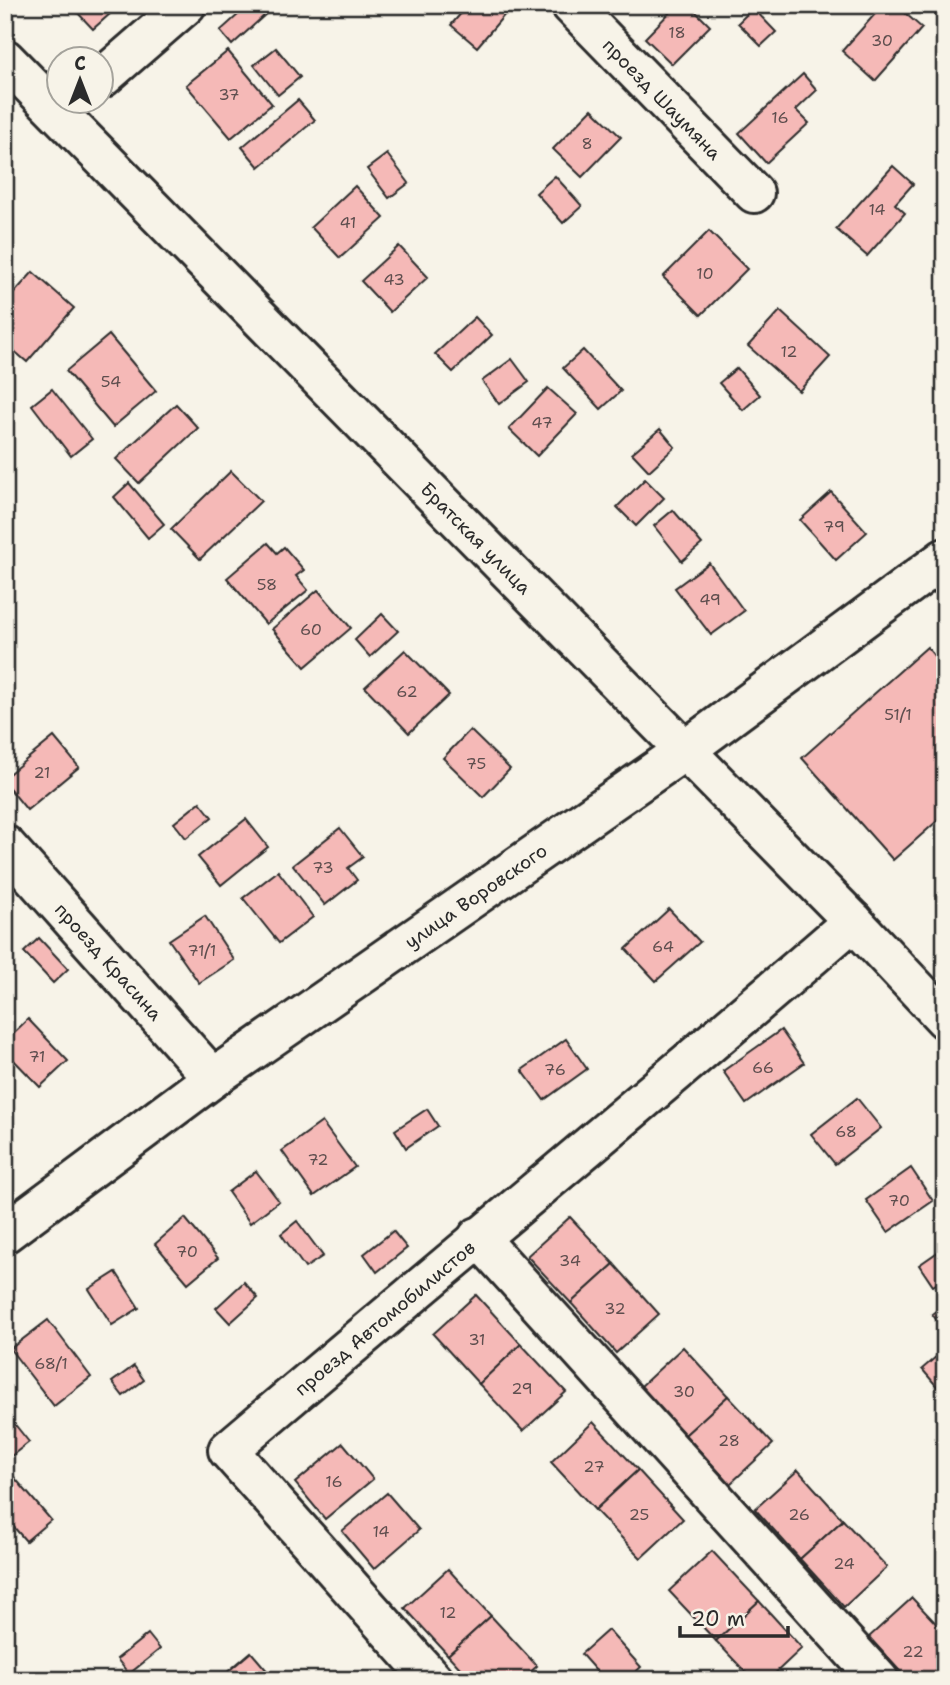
<svg xmlns="http://www.w3.org/2000/svg" width="950" height="1685" viewBox="0 0 950 1685" font-family="'Shantell Sans',sans-serif">
<rect width="100%" height="100%" fill="#f7f3e8"/>
<filter id="ink" filterUnits="userSpaceOnUse"><feTurbulence type="fractalNoise" baseFrequency=".0143" numOctaves="2"/><feDisplacementMap in="SourceGraphic" scale="14" xChannelSelector="R" yChannelSelector="G"/><feConvolveMatrix kernelMatrix="1 2 1 2 8 2 1 2 1" color-interpolation-filters="sRGB"/></filter>
<g filter="url(#ink)">
<g fill="#f5b9b7" stroke="#2b2b2b" stroke-width="2">
<path d="M79 5H120L93 29 75 10Z"/>
<path d="M249 5H258L266 14 232 45 220 31Z"/>
<path d="M468 5H497L506 13 477 47 451 25Z"/>
<path d="M677 5H689L710 26 672 64 645 38Z"/>
<path d="M883 5H896L922 28 875 81 842 51Z"/>
<path d="M753 8 776 32 761 46 738 23Z"/>
<path d="M276 48 300 77 278 95 254 65Z"/>
<path d="M228 51 272 104 231 138 186 85Z"/>
<path d="M803 74 817 90 796 110 809 123 766 163 739 133Z"/>
<path d="M298 100 315 120 259 167 242 147Z"/>
<path d="M592 109 621 137 582 177 553 149Z"/>
<path d="M387 154 409 183 389 198 367 169Z"/>
<path d="M893 166 913 184 895 204 905 213 867 256 836 229Z"/>
<path d="M555 176 582 206 563 223 536 193Z"/>
<path d="M355 186 384 218 340 258 311 227Z"/>
<path d="M709 231 747 269 701 315 663 277Z"/>
<path d="M399 246 428 277 390 312 361 281Z"/>
<path d="M33 272 74 308 27 362 5 343V303Z"/>
<path d="M780 311 830 357 799 391 748 346Z"/>
<path d="M475 317 492 335 453 372 435 354Z"/>
<path d="M109 335 156 391 113 427 66 371Z"/>
<path d="M583 350 621 391 601 409 563 368Z"/>
<path d="M512 359 529 382 499 404 482 381Z"/>
<path d="M737 368 760 395 743 410 719 383Z"/>
<path d="M548 388 577 414 537 456 509 429Z"/>
<path d="M52 389 92 439 71 456 32 405Z"/>
<path d="M176 404 198 428 139 483 116 459Z"/>
<path d="M660 429 675 447 649 471 632 453Z"/>
<path d="M231 471 261 501 200 559 171 529Z"/>
<path d="M645 479 664 498 636 526 617 507Z"/>
<path d="M129 483 164 524 148 538 114 497Z"/>
<path d="M831 492 867 532 836 560 800 520Z"/>
<path d="M673 510 702 544 682 561 654 526Z"/>
<path d="M268 543 277 553 284 547 304 570 296 576 308 590 266 624 227 578Z"/>
<path d="M709 563 744 611 711 635 675 588Z"/>
<path d="M318 590 351 628 305 667 272 629Z"/>
<path d="M382 614 398 631 370 657 355 640Z"/>
<path d="M927 647 945 669V814L893 860 802 758Z"/>
<path d="M405 650 449 695 409 733 365 687Z"/>
<path d="M470 730 510 769 483 797 443 758Z"/>
<path d="M54 737 79 767 27 810 5 783V777Z"/>
<path d="M200 802 212 817 186 838 174 823Z"/>
<path d="M246 819 268 847 221 885 198 857Z"/>
<path d="M340 828 363 857 348 868 357 880 325 905 293 865Z"/>
<path d="M278 871 313 917 279 943 243 898Z"/>
<path d="M669 909 700 942 656 981 626 949Z"/>
<path d="M205 916 234 960 199 983 169 940Z"/>
<path d="M39 938 68 969 53 983 24 952Z"/>
<path d="M28 1019 68 1061 40 1087 5 1051V1041Z"/>
<path d="M781 1030 804 1063 746 1104 723 1071Z"/>
<path d="M566 1039 587 1069 544 1100 522 1070Z"/>
<path d="M857 1098 881 1128 835 1164 811 1134Z"/>
<path d="M427 1109 438 1126 406 1148 395 1130Z"/>
<path d="M322 1122 355 1167 314 1196 282 1151Z"/>
<path d="M911 1168 933 1201 888 1232 866 1200Z"/>
<path d="M256 1171 279 1201 250 1223 228 1192Z"/>
<path d="M570 1217 614 1264 571 1303 527 1256Z"/>
<path d="M185 1218 218 1258 188 1283 155 1244Z"/>
<path d="M297 1221 323 1256 305 1268 281 1234Z"/>
<path d="M393 1231 407 1248 377 1272 364 1254Z"/>
<path d="M945 1247V1278L933 1286 919 1265Z"/>
<path d="M614 1264 659 1314 616 1353 571 1303Z"/>
<path d="M116 1272 139 1308 112 1325 89 1289Z"/>
<path d="M244 1282 258 1298 230 1323 216 1308Z"/>
<path d="M476 1295 521 1344 479 1384 433 1334Z"/>
<path d="M945 1304V1331L932 1314Z"/>
<path d="M48 1320 91 1377 54 1406 10 1349Z"/>
<path d="M521 1344 566 1392 523 1431 479 1384Z"/>
<path d="M683 1347 728 1396 685 1435 640 1387Z"/>
<path d="M945 1349V1396L922 1369Z"/>
<path d="M134 1366 144 1380 123 1396 112 1382Z"/>
<path d="M728 1396 773 1444 730 1484 685 1435Z"/>
<path d="M5 1412 29 1442 5 1461Z"/>
<path d="M593 1422 638 1470 595 1510 551 1462Z"/>
<path d="M343 1443 373 1479 325 1519 295 1483Z"/>
<path d="M638 1470 683 1519 641 1558 595 1510Z"/>
<path d="M798 1470 843 1520 800 1559 755 1509Z"/>
<path d="M13 1476 51 1520 26 1541 5 1517V1483Z"/>
<path d="M387 1493 419 1530 374 1569 342 1531Z"/>
<path d="M843 1520 887 1567 844 1607 800 1559Z"/>
<path d="M712 1551 759 1601 716 1641 669 1591Z"/>
<path d="M448 1569 491 1616 448 1655 405 1608Z"/>
<path d="M912 1598 945 1633V1665L929 1680H908L869 1637Z"/>
<path d="M759 1601 802 1648 768 1680H753L716 1641Z"/>
<path d="M491 1616 537 1666 522 1680H471L448 1655Z"/>
<path d="M608 1630 641 1667 627 1680H604L581 1654Z"/>
<path d="M148 1634 160 1649 129 1674 117 1659Z"/>
<path d="M251 1652 275 1680H218Z"/>
</g>
<g fill="none" stroke-linecap="round" stroke-linejoin="round">
<defs>
<g id="minor">
<path id="s1" d="M571 5 754 193"/>
<path id="s2" d="M5 59 853 921 945 1019"/>
<path d="M102 78 186 5"/>
<path id="s3" d="M5 845 213 1078"/>
<path id="s4" d="M5 1233 213 1078 684 751 945 558"/>
<path d="M478 1237 879 1680"/>
<path id="s5" d="M433 1680 228 1450C436 1273 647 1100 853 921"/>
</g>
</defs>
<use href="#minor" stroke="#2b2b2b" stroke-width="44"/>
<use href="#minor" stroke="#f7f3e8" stroke-width="38"/>
</g>
</g>
<g text-anchor="middle" stroke-width="7" stroke-linejoin="round" paint-order="stroke">
<g font-size="16" fill="#5e4e4e">
<text x="677" y="38">18</text>
<text x="882" y="46">30</text>
<text x="229" y="100">37</text>
<text x="780" y="123">16</text>
<text x="587" y="149">8</text>
<text x="877" y="215">14</text>
<text x="348" y="228">41</text>
<text x="705" y="279">10</text>
<text x="394" y="285">43</text>
<text x="789" y="357">12</text>
<text x="111" y="387">54</text>
<text x="542" y="428">47</text>
<text x="834" y="532">79</text>
<text x="267" y="590">58</text>
<text x="710" y="605">49</text>
<text x="311" y="635">60</text>
<text x="407" y="697">62</text>
<text x="898" y="720">51/1</text>
<text x="476" y="769">75</text>
<text x="42" y="778">21</text>
<text x="323" y="873">73</text>
<text x="663" y="952">64</text>
<text x="202" y="956">71/1</text>
<text x="37" y="1062">71</text>
<text x="763" y="1073">66</text>
<text x="555" y="1075">76</text>
<text x="846" y="1137">68</text>
<text x="318" y="1165">72</text>
<text x="899" y="1206">70</text>
<text x="187" y="1257">70</text>
<text x="570" y="1266">34</text>
<text x="615" y="1314">32</text>
<text x="477" y="1345">31</text>
<text x="51" y="1369">68/1</text>
<text x="522" y="1394">29</text>
<text x="684" y="1397">30</text>
<text x="729" y="1446">28</text>
<text x="594" y="1472">27</text>
<text x="334" y="1487">16</text>
<text x="639" y="1520">25</text>
<text x="799" y="1520">26</text>
<text x="381" y="1537">14</text>
<text x="844" y="1569">24</text>
<text x="448" y="1618">12</text>
<text x="913" y="1657">22</text>
</g>
<g font-size="19" fill="#2b2b2b" stroke="#f7f3e8">
<text dy="7" stroke="none"><textPath href="#s1" startOffset="131">проезд Шаумяна</textPath></text>
<text dy="7" stroke="none"><textPath href="#s2" startOffset="672">Братская улица</textPath></text>
<text dy="7" stroke="none"><textPath href="#s4" startOffset="579">улица Воровского</textPath></text>
<text dy="7" stroke="none"><textPath href="#s3" startOffset="156">проезд Красина</textPath></text>
<text dy="7" stroke="none"><textPath href="#s5" startOffset="513">проезд Автомобилистов</textPath></text>
</g>
</g>
<rect width="950" height="1685" fill="none" stroke="#f7f3e8" stroke-width="28"/>
<rect x="14" y="14" width="922" height="1657" fill="none" stroke="#2b2b2b" stroke-width="2.5" filter="url(#ink)"/>
<g transform="translate(80 80)"><circle r="33" fill="#f7f3e8" stroke="#a5a39c" stroke-width="2"/>
<path d="M0-5L12 26L0 18L-12 26Z" fill="#2b2b2b"/>
<text y="-10" font-size="19" font-weight="bold" text-anchor="middle" fill="#2b2b2b">С</text>
</g>
<path d="M680 1626v10h108v-10" fill="none" stroke="#2b2b2b" stroke-width="3.5"/>
<text x="691" y="1626" font-size="21" fill="#2b2b2b" stroke="#f7f3e8" stroke-width="5" paint-order="stroke">20 m</text>
</svg>
